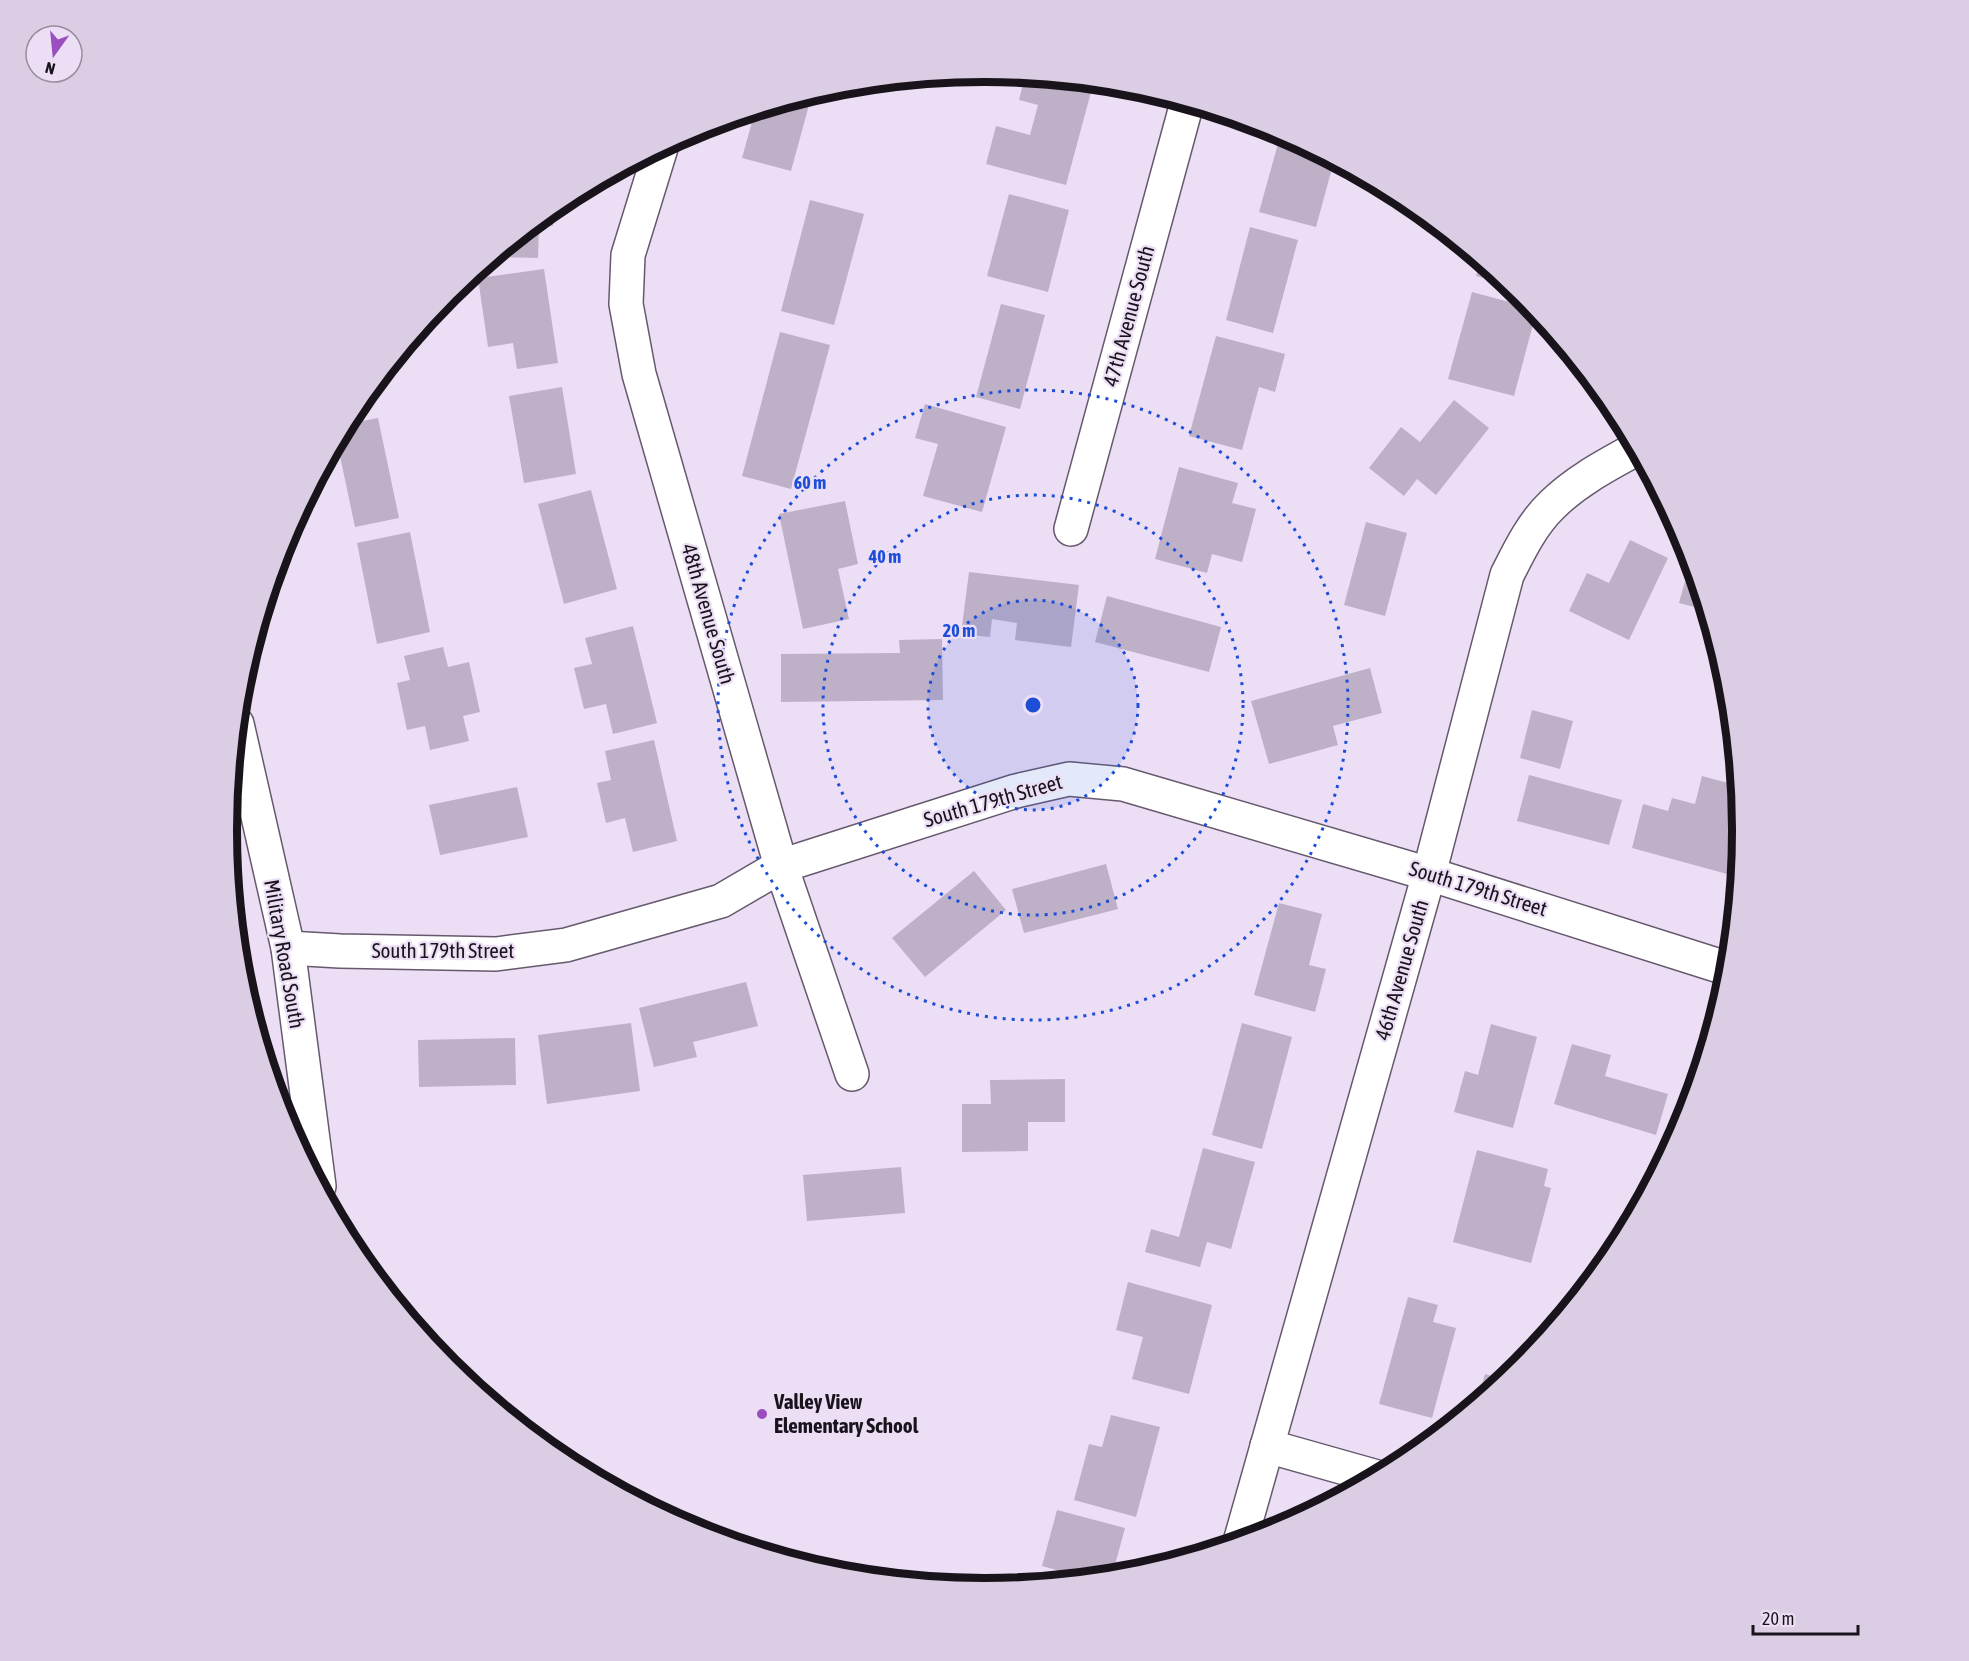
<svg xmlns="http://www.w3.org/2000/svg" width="1969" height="1661" viewBox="0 0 1969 1661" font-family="'Asap Condensed',sans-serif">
<rect width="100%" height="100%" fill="#ecdef5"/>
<g fill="#beb1c7">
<path d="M1025 76 1091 92 1066 185 986 164 996 126 1030 135 1038 105 1019 100Z"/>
<path d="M812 94 791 171 742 158 755 111Z"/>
<path d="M1281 133 1334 161 1316 227 1259 212Z"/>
<path d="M1009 194 1069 210 1048 292 987 276Z"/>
<path d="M810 200 864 214 834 325 781 311Z"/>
<path d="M553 208V226H539L538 258 494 257Z"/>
<path d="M1250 227 1298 240 1273 333 1226 320Z"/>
<path d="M1481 261 1496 274 1510 285 1476 276Z"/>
<path d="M544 269 558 363 517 369 513 343 488 347 478 278Z"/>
<path d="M1472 292 1532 308 1536 313 1514 396 1448 379Z"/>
<path d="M1001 304 1045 315 1020 409 976 397Z"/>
<path d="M780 332 830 345 791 489 742 476Z"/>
<path d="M1216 336 1285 354 1275 392 1259 387 1242 450 1189 436Z"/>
<path d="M562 387 576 474 524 483 509 396Z"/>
<path d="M1454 400 1489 428 1436 495 1417 479 1404 496 1369 468 1401 427 1420 442Z"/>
<path d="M925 404 1006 427 982 512 923 496 938 444 915 438Z"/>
<path d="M378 418 399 518 355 527 340 456 327 458 346 424Z"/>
<path d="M1179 467 1238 483 1232 503 1256 509 1242 562 1212 554 1207 573 1155 559Z"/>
<path d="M591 490 617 589 564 604 538 504Z"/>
<path d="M845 501 858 564 838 569 849 619 803 629 779 514Z"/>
<path d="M1366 522 1407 533 1385 616 1344 605Z"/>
<path d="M410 532 430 632 377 644 357 543Z"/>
<path d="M1630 540 1668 558 1629 640 1569 611 1587 573 1609 583Z"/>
<path d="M1690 563 1692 564 1706 610 1679 603Z"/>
<path d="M969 572 1079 585 1071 647 1015 640 1017 623 992 619 990 637 961 634Z"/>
<path d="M1107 596 1221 627 1209 672 1095 642Z"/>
<path d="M633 626 657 723 613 734 606 704 584 709 574 668 592 664 585 638Z"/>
<path d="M942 639 943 700 781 702V654L900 653 899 640Z"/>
<path d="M443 647 448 667 469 662 480 712 463 716 469 741 430 750 425 726 407 730 397 683 410 680 404 656Z"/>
<path d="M1370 668 1382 713 1333 726 1338 745 1269 764 1251 701Z"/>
<path d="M1532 710 1573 721 1560 769 1520 758Z"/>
<path d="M654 740 677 841 633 852 625 818 606 823 597 783 611 780 605 751Z"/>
<path d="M1529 775 1622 800 1609 845 1517 821Z"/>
<path d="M1702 776 1739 786 1742 820 1727 874 1632 848 1643 804 1668 811 1672 798 1695 804Z"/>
<path d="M517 787 528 837 440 855 429 805Z"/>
<path d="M1106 864 1118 909 1024 933 1012 889Z"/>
<path d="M974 871 1006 910 925 977 892 938Z"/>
<path d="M1279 903 1322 914 1309 965 1326 969 1315 1012 1254 995Z"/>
<path d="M746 982 758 1026 693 1042 697 1057 654 1067 639 1008Z"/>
<path d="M631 1023 640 1091 547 1104 538 1035Z"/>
<path d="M1242 1023 1292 1037 1262 1149 1212 1135Z"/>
<path d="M1491 1024 1537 1037 1513 1128 1454 1112 1465 1071 1478 1075Z"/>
<path d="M515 1038 516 1085 419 1087 418 1040Z"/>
<path d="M1572 1044 1611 1055 1605 1076 1668 1094 1656 1135 1554 1104Z"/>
<path d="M1065 1079V1122H1028V1151L962 1152V1104H991L990 1080Z"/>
<path d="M1688 1093 1693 1094 1685 1121 1677 1137Z"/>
<path d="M1203 1148 1255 1162 1231 1249 1207 1242 1200 1267 1145 1252 1151 1229 1179 1237Z"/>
<path d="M1477 1150 1548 1169 1544 1186 1551 1188 1531 1263 1453 1242Z"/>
<path d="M901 1167 905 1213 807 1221 803 1175Z"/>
<path d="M1128 1282 1212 1305 1189 1394 1132 1379 1143 1337 1116 1330Z"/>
<path d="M1408 1297 1438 1305 1433 1322 1456 1328 1432 1418 1379 1404Z"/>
<path d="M1517 1356 1528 1359 1513 1374Z"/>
<path d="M1485 1374 1505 1380 1477 1403Z"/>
<path d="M1111 1415 1160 1427 1136 1517 1074 1500 1089 1444 1102 1447Z"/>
<path d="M1057 1510 1125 1528 1112 1576 1065 1581 1067 1573 1042 1566Z"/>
</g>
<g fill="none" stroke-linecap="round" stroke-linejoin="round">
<defs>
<g id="minor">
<path d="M661 148 628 255 626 304 639 374 781 866 852 1074"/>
<path d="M1071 529 1187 103"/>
<path d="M288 948 340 951 496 954 566 945 721 901 781 866 1016 791 1069 779 1123 784 1429 874 1729 969"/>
<path d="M284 1121H310"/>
<path d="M1267 1446 1377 1477"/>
<path d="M1240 1542 1429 874 1507 575C1519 551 1532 524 1552 505 1576 481 1607 465 1636 449"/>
</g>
<path id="secondary" d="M237 724 288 948 319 1186"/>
</defs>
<use href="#minor" stroke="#66596d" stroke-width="36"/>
<use href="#secondary" stroke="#66596d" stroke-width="36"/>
<use href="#minor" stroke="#fff" stroke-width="33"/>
<use href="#secondary" stroke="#fff" stroke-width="33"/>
</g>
<circle cx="1033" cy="705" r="105" fill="#1d4ed8" fill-opacity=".12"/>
<g fill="none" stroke="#1d4ed8" stroke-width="3" stroke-dasharray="3 6">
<circle cx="1033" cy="705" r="105"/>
<circle cx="1033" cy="705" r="210"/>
<circle cx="1033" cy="705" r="315"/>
</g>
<circle fill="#9a4ec0" stroke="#ecdef5" stroke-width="2" cx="762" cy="1414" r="6"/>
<g text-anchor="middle" stroke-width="4.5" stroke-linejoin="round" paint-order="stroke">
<g font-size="21" fill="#19141c" stroke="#ecdef5">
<text transform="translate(1129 316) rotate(-75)" y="7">47th Avenue South</text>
<text transform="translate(708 614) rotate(74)" y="7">48th Avenue South</text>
<text transform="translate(993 801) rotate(-16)" y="7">South 179th Street</text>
<text transform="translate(1478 889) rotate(17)" y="7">South 179th Street</text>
<text x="443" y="958">South 179th Street</text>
<text transform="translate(284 954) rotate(80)" y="7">Military Road South</text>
<text transform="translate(1402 970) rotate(-74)" y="7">46th Avenue South</text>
</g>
<g font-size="21" font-weight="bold" fill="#19141c" stroke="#ecdef5" text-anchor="start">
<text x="774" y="1409">Valley View<tspan x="774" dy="24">Elementary School</tspan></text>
</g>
</g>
<path d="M0 0H1969V1661H0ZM984 82H985A747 747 0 0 1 1732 829V831A747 747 0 0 1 985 1578H984A747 747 0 0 1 237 831V829A747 747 0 0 1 984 82Z" fill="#dbcee4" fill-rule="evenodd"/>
<path fill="none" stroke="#19141c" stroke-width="8" d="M984 82H985A747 747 0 0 1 1732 829V831A747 747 0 0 1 985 1578H984A747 747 0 0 1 237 831V829A747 747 0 0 1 984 82Z"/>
<circle cx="1033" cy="705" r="9" fill="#1d4ed8" stroke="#ecdef5" stroke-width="3"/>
<g font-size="18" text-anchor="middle" font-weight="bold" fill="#1d4ed8" stroke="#ecdef5" stroke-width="4.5" stroke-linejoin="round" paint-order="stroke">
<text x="810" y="489">60 m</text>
<text x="885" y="563">40 m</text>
<text x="959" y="637">20 m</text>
</g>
<g transform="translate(54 54) rotate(195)"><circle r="28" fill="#ecdef5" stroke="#988d9e" stroke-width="1.5"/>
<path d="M0-4.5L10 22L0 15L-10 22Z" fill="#9a4ec0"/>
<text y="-9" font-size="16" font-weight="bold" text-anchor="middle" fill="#19141c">N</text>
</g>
<path d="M1753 1625v9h105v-9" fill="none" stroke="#19141c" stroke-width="3"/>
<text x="1762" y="1625" font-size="18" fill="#19141c" stroke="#ecdef5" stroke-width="4.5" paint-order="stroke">20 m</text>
</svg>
